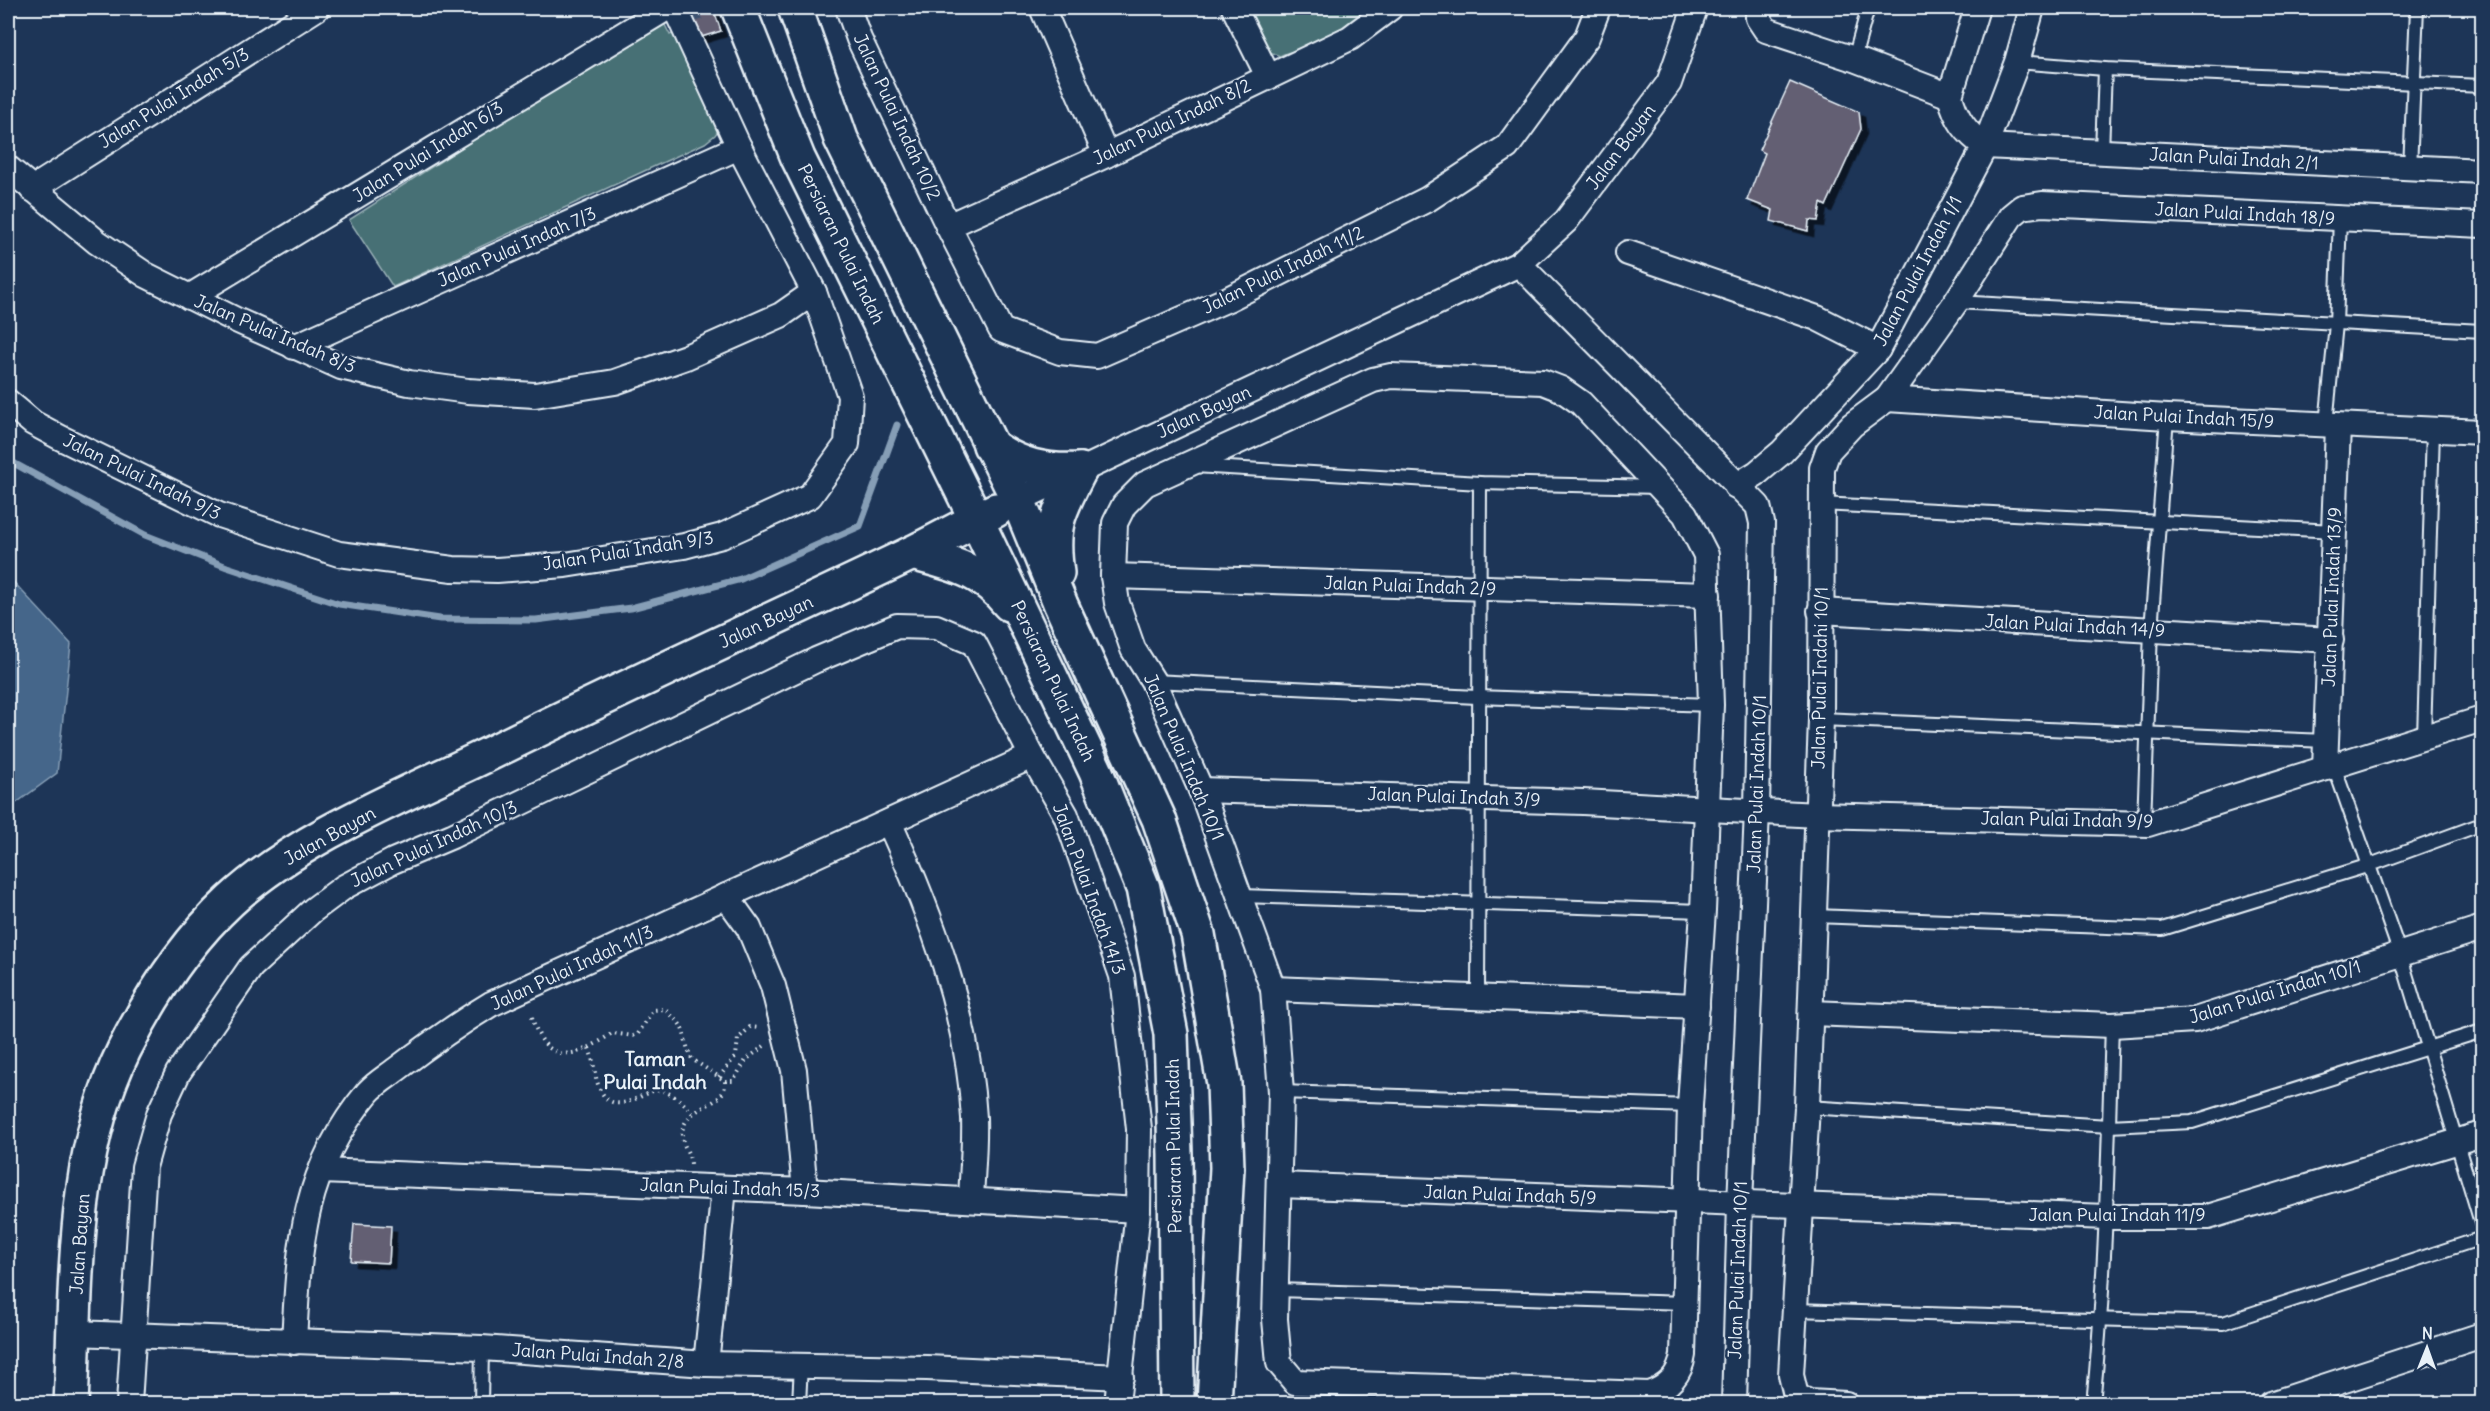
<svg xmlns="http://www.w3.org/2000/svg" width="2490" height="1411" viewBox="0 0 2490 1411" font-family="Delius,sans-serif">
<defs>
<filter id="shadow"><feDropShadow dx="5.5" dy="5.5" stdDeviation="0" flood-color="#0009"/></filter>
</defs>
<rect width="100%" height="100%" fill="#1d3557"/>
<filter id="ink" filterUnits="userSpaceOnUse"><feTurbulence type="fractalNoise" baseFrequency=".0167" numOctaves="2"/><feDisplacementMap in="SourceGraphic" scale="12" xChannelSelector="R" yChannelSelector="G"/><feConvolveMatrix kernelMatrix="1 2 1 2 8 2 1 2 1" color-interpolation-filters="sRGB"/></filter>
<g filter="url(#ink)">
<g fill="#476f74" stroke="#98b0b6" stroke-width="1.5">
<path d="M1243 8H1369C1353 25 1328 41 1306 49 1296 53 1292 49 1280 56L1267 51Z"/>
<path d="M662 19 670 35 678 31 721 127 715 135 705 143 393 287 349 220Z"/>
</g>
<path fill="#44668a" stroke="#869eb6" stroke-width="1.5" d="M8 576 71 644 57 773 8 809Z"/>
<g fill="none" stroke-linecap="round" stroke-linejoin="round">
<path stroke="#869eb6" stroke-width="7" d="M8 460 145 535 227 567 339 604 440 619 536 620 631 608 741 579 860 526 897 425"/>
</g>
<g fill="#645f73" stroke="#e8f1f8" stroke-width="1.5" filter="url(#shadow)">
<path d="M688 8H713L721 31 698 38Z"/>
<path d="M1790 82 1859 112 1861 129 1826 206 1821 203 1818 221 1809 220 1808 231 1771 221 1773 210 1747 200 1765 153 1759 150Z"/>
<path d="M354 1224 391 1226 389 1263 351 1261Z"/>
</g>
<g fill="none" stroke-linecap="round" stroke-linejoin="round">
<path stroke="#3b516f" stroke-width="24" stroke-dasharray="24 12" stroke-linecap="butt" d="M689 11 699 8"/>
<defs>
<g id="lane">
<path d="M1854 59 1868 8"/>
<path d="M2017 62 2105 69 2482 86"/>
<path d="M2102 152 2105 69"/>
<path d="M2410 168 2417 8"/>
<path d="M1956 302 2482 331"/>
<path d="M2326 424 2336 324 2340 218"/>
<path d="M1194 466 1480 483 1660 487"/>
<path d="M1821 504 2334 531"/>
<path d="M1153 681 1477 697 1711 705"/>
<path d="M1821 719 2326 741"/>
<path d="M2424 737 2433 429"/>
<path d="M2334 766 2400 954 2482 1226"/>
<path d="M2144 823 2151 630 2167 417"/>
<path d="M1241 896 1703 911"/>
<path d="M1814 916 2162 929 2370 865 2482 824"/>
<path d="M1478 997 1480 483"/>
<path d="M1281 1092 1690 1106"/>
<path d="M1807 1107 2109 1126 2192 1122 2482 1031"/>
<path d="M1277 1290 1686 1303"/>
<path d="M1794 1310 2223 1323 2482 1238"/>
<path d="M481 1404 482 1348"/>
<path d="M799 1404 801 1364"/>
<path d="M2093 1404C2106 1277 2108 1152 2112 1025"/>
</g>
<g id="street">
<path d="M848 8 859 39 948 226 1001 330 1060 352 1097 356 1228 299 1428 199 1507 147 1587 37 1598 8"/>
<path d="M1042 8 1106 155"/>
<path d="M1234 8 1268 76"/>
<path d="M1758 8V18L1766 30 1854 59 1950 96"/>
<path d="M1977 8 1950 96C1956 119 1966 133 1985 146"/>
<path d="M1985 146 2482 171"/>
<path d="M8 168 97 242 146 275 236 320 341 367 409 383 468 391 535 395 615 382 686 357 781 315 814 292"/>
<path d="M32 189 317 8"/>
<path d="M948 226 1106 155 1350 38 1390 8"/>
<path d="M1628 253 1817 318 1878 349"/>
<path d="M1519 264 1758 506 1762 523 1757 811 1740 1204 1734 1404"/>
<path d="M189 297 667 8"/>
<path d="M294 347 739 147"/>
<path d="M1391 376 1543 382 1561 389 1581 403 1685 514 1706 555 1711 705 1703 911 1690 1106 1683 1355C1680 1376 1668 1387 1649 1394L1295 1382 1279 1363 1275 1319 1281 1092 1273 989 1201 790 1153 681 1133 649 1117 603 1113 576 1115 523 1124 505 1145 484 1373 380Z"/>
<path d="M1887 399 2167 417 2482 432"/>
<path d="M8 402 33 423 61 438 219 515 339 554 453 569 497 570 565 565 684 546 722 536 810 496 847 444 850 396 814 292 739 147 675 8"/>
<path d="M1736 486 1757 473 1782 452 1878 349 1985 146 2017 62 2032 8"/>
<path d="M1018 500 1519 264 1566 221 1669 83 1695 8"/>
<path d="M1113 576 1708 595"/>
<path d="M1820 611 2331 640"/>
<path d="M2325 768 2338 426"/>
<path d="M1201 790 1583 802 1817 815 2148 824 2482 719"/>
<path d="M889 822C932 917 968 1013 974 1118 975 1145 972 1173 971 1200"/>
<path d="M726 896 749 928 773 986 794 1070 805 1191"/>
<path d="M1273 989 1697 1006"/>
<path d="M1811 1013 2112 1025 2195 1020 2482 928"/>
<path d="M321 1171 805 1191 1138 1210"/>
<path d="M1280 1185 2107 1217H2208L2482 1134"/>
<path d="M74 1333 482 1348 706 1364 927 1368 1121 1377"/>
<path d="M294 1342C299 1245 302 1171 368 1092 376 1083 388 1076 397 1069 427 1046 458 1024 491 1004L1032 756"/>
<path d="M706 1364 724 1188"/>
<path d="M129 1404 144 1167 159 1114 178 1073 251 967 313 910 344 887 393 861 452 836 816 660 897 626 936 627 974 643 1032 756 1066 815 1122 976 1139 1129 1138 1210 1117 1404"/>
<path d="M1846 1404 1809 1402 1796 1396 1791 1375 1807 1107 1821 719 1822 468 1828 451 1852 425 1887 399 1956 302 2011 216 2022 207 2042 204 2482 225"/>
<path d="M2271 1404 2482 1335"/>
</g>
<g id="secondary">
<path d="M738 8 798 158 976 519 1096 772 1143 888 1171 1034 1175 1154 1177 1404"/>
<path d="M795 8 841 139 1018 500 1061 605 1159 819 1198 934 1224 1084 1227 1168 1214 1404"/>
<path d="M990 445C1018 466 1046 472 1080 470"/>
<path d="M912 553C953 564 981 569 1009 604"/>
<path d="M1057 573C1050 525 1059 511 1080 470"/>
<path d="M71 1404C77 1286 70 1159 124 1050 151 996 186 942 230 901 298 837 409 793 493 752 630 684 770 621 908 555 937 541 966 524 996 510"/>
</g>
</defs>
<use href="#lane" stroke="#e8f1f8" stroke-width="16"/>
<use href="#street" stroke="#e8f1f8" stroke-width="28"/>
<use href="#secondary" stroke="#e8f1f8" stroke-width="38"/>
<g stroke="#e8f1f8" stroke-width="4" stroke-dasharray="1.5 4.5" stroke-linecap="butt">
<path d="M532 1017C546 1068 578 1058 612 1033L633 1036 638 1034 653 1010 664 1009C691 1029 680 1035 692 1059L725 1081C727 1109 686 1102 682 1133 681 1144 691 1154 691 1165"/>
<path d="M589 1048C595 1063 594 1080 602 1093 615 1114 637 1097 653 1091 666 1087 685 1103 692 1113"/>
<path d="M719 1077 736 1056 738 1039 750 1027 760 1028"/>
<path d="M725 1081H733L746 1060 764 1046"/>
</g>
<use href="#lane" stroke="#1d3557" stroke-width="12"/>
<use href="#street" stroke="#1d3557" stroke-width="24"/>
<use href="#secondary" stroke="#1d3557" stroke-width="33"/>
</g>
</g>
<g text-anchor="middle" stroke-width="5" stroke-linejoin="round" paint-order="stroke">
<g font-size="18" fill="#e8f1f8" stroke="#1d3557">
<text transform="translate(174 98) rotate(-32)" y="6">Jalan Pulai Indah 5/3</text>
<text transform="translate(897 117) rotate(65)" y="6">Jalan Pulai Indah 10/2</text>
<text transform="translate(1172 122) rotate(-26)" y="6">Jalan Pulai Indah 8/2</text>
<text transform="translate(1621 147) rotate(-53)" y="6">Jalan Bayan</text>
<text transform="translate(428 152) rotate(-32)" y="6">Jalan Pulai Indah 6/3</text>
<text transform="translate(2234 159) rotate(3)" y="6">Jalan Pulai Indah 2/1</text>
<text transform="translate(2245 214) rotate(3)" y="6">Jalan Pulai Indah 18/9</text>
<text transform="translate(841 244) rotate(64)" y="6">Persiaran Pulai Indah</text>
<text transform="translate(517 247) rotate(-24)" y="6">Jalan Pulai Indah 7/3</text>
<text transform="translate(1283 270) rotate(-26)" y="6">Jalan Pulai Indah 11/2</text>
<text transform="translate(1918 271) rotate(-62)" y="6">Jalan Pulai Indah 1/1</text>
<text transform="translate(275 334) rotate(23)" y="6">Jalan Pulai Indah 8/3</text>
<text transform="translate(1204 412) rotate(-25)" y="6">Jalan Bayan</text>
<text transform="translate(2184 417) rotate(3)" y="6">Jalan Pulai Indah 15/9</text>
<text transform="translate(142 477) rotate(26)" y="6">Jalan Pulai Indah 9/3</text>
<text transform="translate(628 551) rotate(-9)" y="6">Jalan Pulai Indah 9/3</text>
<text transform="translate(1410 586) rotate(2)" y="6">Jalan Pulai Indah 2/9</text>
<text transform="translate(2332 597) rotate(-88)" y="6">Jalan Pulai Indah 13/9</text>
<text transform="translate(766 622) rotate(-25)" y="6">Jalan Bayan</text>
<text transform="translate(2075 626) rotate(3)" y="6">Jalan Pulai Indah 14/9</text>
<text transform="translate(1820 678) rotate(-89)" y="6">Jalan Pulai Indahi 10/1</text>
<text transform="translate(1053 681) rotate(65)" y="6">Persiaran Pulai Indah</text>
<text transform="translate(1184 757) rotate(67)" y="6">Jalan Pulai Indah 10/1</text>
<text transform="translate(1757 784) rotate(-88)" y="6">Jalan Pulai Indah 10/1</text>
<text transform="translate(1454 797) rotate(2)" y="6">Jalan Pulai Indah 3/9</text>
<text transform="translate(2067 820) rotate(1)" y="6">Jalan Pulai Indah 9/9</text>
<text transform="translate(330 836) rotate(-29)" y="6">Jalan Bayan</text>
<text transform="translate(434 844) rotate(-25)" y="6">Jalan Pulai Indah 10/3</text>
<text transform="translate(1089 889) rotate(70)" y="6">Jalan Pulai Indah 14/3</text>
<text transform="translate(572 968) rotate(-25)" y="6">Jalan Pulai Indah 11/3</text>
<text transform="translate(2275 992) rotate(-17)" y="6">Jalan Pulai Indah 10/1</text>
<text transform="translate(1174 1146) rotate(-91)" y="6">Persiaran Pulai Indah</text>
<text transform="translate(730 1188) rotate(2)" y="6">Jalan Pulai Indah 15/3</text>
<text transform="translate(1510 1195) rotate(2)" y="6">Jalan Pulai Indah 5/9</text>
<text x="2117" y="1221">Jalan Pulai Indah 11/9</text>
<text transform="translate(80 1244) rotate(-86)" y="6">Jalan Bayan</text>
<text transform="translate(1738 1270) rotate(-88)" y="6">Jalan Pulai Indah 10/1</text>
<text transform="translate(598 1356) rotate(4)" y="6">Jalan Pulai Indah 2/8</text>
</g>
<g font-size="20" font-weight="bold" fill="#e8f1f8" stroke="#1d3557">
<text x="655" y="1066">Taman<tspan x="655" dy="23">Pulai Indah</tspan></text>
</g>
</g>
<rect width="2490" height="1411" fill="none" stroke="#1d3557" stroke-width="30"/>
<rect x="15" y="15" width="2460" height="1381" fill="none" stroke="#e8f1f8" stroke-width="2" filter="url(#ink)"/>
<g transform="translate(2427 1348) rotate(1)" stroke="#1d3557" stroke-width="4.5" paint-order="stroke">
<path d="M0-4.5L10 22L0 15L-10 22Z" fill="#e8f1f8"/>
<text y="-9" font-size="16" font-weight="bold" text-anchor="middle" fill="#e8f1f8">N</text>
</g>
</svg>
